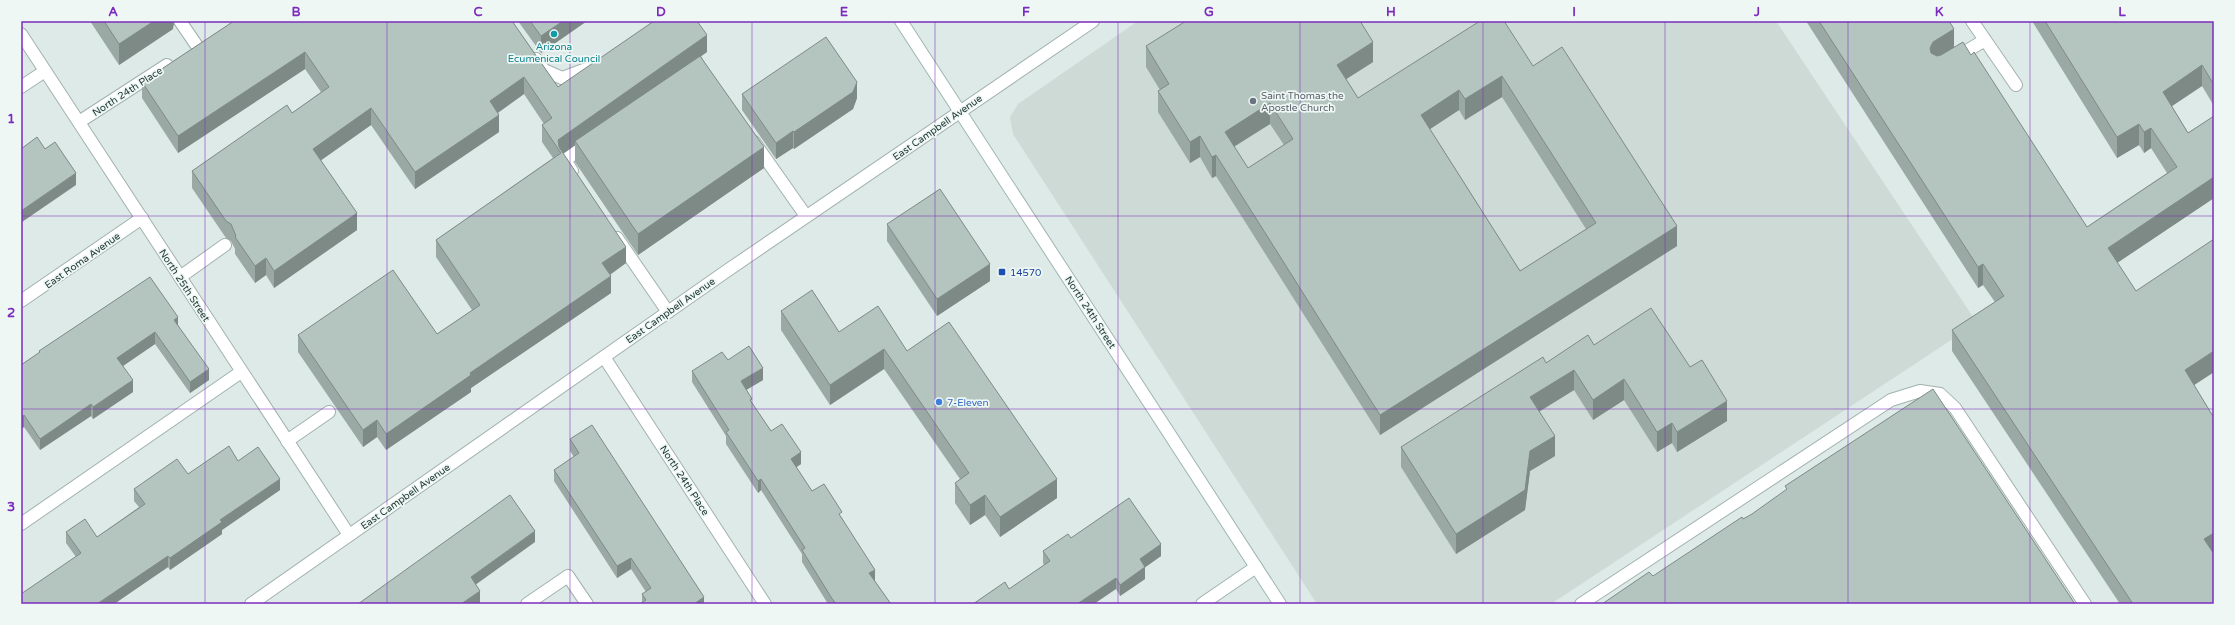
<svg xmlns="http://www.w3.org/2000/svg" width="2235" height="625" viewBox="0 0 2235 625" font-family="'Varela Round',sans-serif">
<rect width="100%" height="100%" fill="#deeae7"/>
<path fill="#cddad6" d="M1138 21H1776L1977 323 1551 604H1317L1013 134 1010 117 1018 104Z"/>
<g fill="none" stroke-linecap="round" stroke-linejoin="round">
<defs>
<g id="service">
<path d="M180 21 197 46"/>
<path d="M1972 21 2016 85"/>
<path d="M1955 58 1985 40"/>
<path d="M536 59 544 70 562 78 594 66"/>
<path d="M21 87 45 71"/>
<path d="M79 122 167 65"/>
<path d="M754 142 806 216"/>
<path d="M572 171 565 160 588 144"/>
<path d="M617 238 668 312"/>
<path d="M180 277 225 245"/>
<path d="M287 441 329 412"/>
<path d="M21 524 241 372"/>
<path d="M527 604 568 576 587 604"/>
<path d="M1581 604 1891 400 1920 391 1940 394 1955 408 2085 604"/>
</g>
<g id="minor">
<path d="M21 34 349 535"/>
<path d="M21 301 142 218"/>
<path d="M604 357 765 604"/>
<path d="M1202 604 1256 567"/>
</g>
<path id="tertiary" d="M251 604 728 270 1093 21"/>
<path id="secondary" d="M901 21 1280 604"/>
</defs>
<use href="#service" stroke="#a1b2af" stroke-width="14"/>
<use href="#minor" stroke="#a1b2af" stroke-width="14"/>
<use href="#tertiary" stroke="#a1b2af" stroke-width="14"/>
<use href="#secondary" stroke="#9eb6b1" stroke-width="14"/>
<use href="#service" stroke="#fff" stroke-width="12"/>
<use href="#minor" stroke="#fff" stroke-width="12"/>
<use href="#tertiary" stroke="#fff" stroke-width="12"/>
<use href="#secondary" stroke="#fff" stroke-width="12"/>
</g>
<g fill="#9ba9a5" fill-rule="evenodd">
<path d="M90 21H174V25L173 26V29L119 65Z"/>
<path d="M234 21H512L558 87 707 52 701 56 764 168 638 255 575 162V145L563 154 626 263 610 275 611 293 471 388V392L386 450 377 437 363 447 298 352V335L437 334 472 310 436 257V240L553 158 542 142V125L544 124 524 94 498 113 499 132 415 189 371 125 321 160 357 230 274 288 266 275 255 283 235 254V249L231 241 226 238 192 188V171L292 113 321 92 305 69 178 153 142 98V82Z"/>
<path d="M518 21H587L541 53Z"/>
<path d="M1806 21H1949L1954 47 2087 227 2167 173 2151 148 2144 153 2139 145 2117 158 2032 21H2214V106L2202 86 2172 106 2188 133 2214 116V198L2117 263 2136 291 2214 239V372L2194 385 2214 418V604H2120L1952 351V330L1995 302 1983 285 1978 288Z"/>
<path d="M1146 46 1373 62 1346 79 1358 98 1533 66 1677 246 1380 435 1216 176 1212 178 1200 157 1190 163 1158 112V91L1160 90 1146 67ZM1502 97 1586 229 1520 271 1430 129 1459 110 1465 120ZM1270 124 1284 145 1248 168 1234 147Z"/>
<path d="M742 94 857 98 853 109 794 149 793 148 776 159 742 110Z"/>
<path d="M887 224 990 281 937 316 887 241Z"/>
<path d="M781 311 839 332 907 351 1057 498 1000 537 985 515 970 525 955 503V483L960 479 884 369 830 405 781 330Z"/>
<path d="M178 325 209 380 190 393 155 344 123 366 133 392 93 419 91 416 40 450 24 427 21 429V365L39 353V351Z"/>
<path d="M1594 345 1690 367 1727 421 1677 452 1672 443 1657 452 1624 400 1593 420 1574 390 1539 412 1555 456 1530 471 1525 510 1456 554 1401 467V447L1546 363Z"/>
<path d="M728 360 763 380 746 390 752 403 771 431 801 464 796 467 812 491 842 518 875 581 891 604H828L802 562V554L761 490 758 493 726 444V436L692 382V371Z"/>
<path d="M570 439 704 604 642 603V594L646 592 631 569 617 578 554 481V470L574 457 570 451Z"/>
<path d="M238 461 280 490 222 530V534L170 570 168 567 114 604H21L76 557 66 543V532L97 537 139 507 134 501V489Z"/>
<path d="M1071 538 1161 556 1145 567V579L1120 596 1116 589H1009L1044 565 1043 563V551Z"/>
</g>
<g fill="#7e8a86">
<path d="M154 21H174L173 29 119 65V44Z"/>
<path d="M563 21H587L541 53V36Z"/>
<path d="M1954 29V50L1933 63 1930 48 1933 42Z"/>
<path d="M707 35V52L577 144 575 141V145L561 155V153L558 149V140Z"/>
<path d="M1373 42V62L1337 85V65Z"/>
<path d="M305 52V69L178 153V136Z"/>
<path d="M2202 65V86L2163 112V92Z"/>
<path d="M1502 76V97L1465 120V99Z"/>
<path d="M524 77V94L490 118V101Z"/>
<path d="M857 82V98L853 109 794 149V132Z"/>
<path d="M1459 90V110L1421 135V115Z"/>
<path d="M1270 103V124L1225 152V132Z"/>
<path d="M371 108V125L313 166V149Z"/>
<path d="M499 115V132L415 189V172Z"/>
<path d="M2139 124V145L2117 158V137Z"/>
<path d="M2151 128V148L2144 153V132Z"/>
<path d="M793 131V148L776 159V143Z"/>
<path d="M1200 136V157L1190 163V142Z"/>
<path d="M764 147V168L638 255V234Z"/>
<path d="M1216 155V176L1212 178V157Z"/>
<path d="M76 173V185L22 222V225L21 226V211Z"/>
<path d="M2214 177V198L2108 269V248Z"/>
<path d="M357 213V230L274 288V271Z"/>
<path d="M1677 226V246L1380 435V415Z"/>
<path d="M626 247V263L602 280V263Z"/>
<path d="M266 258V275L255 283V266Z"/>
<path d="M990 264V281L937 316V299Z"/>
<path d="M1983 264V285L1978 288V267Z"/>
<path d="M611 276V293L471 388V392L386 450V434L470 373Z"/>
<path d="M178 317V329L174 320Z"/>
<path d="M155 332V344L117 370V358Z"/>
<path d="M884 349V369L830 405V385Z"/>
<path d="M2214 351V372L2185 391V370Z"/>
<path d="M763 368V380L741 393V381Z"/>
<path d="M209 369V380L190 393V382Z"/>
<path d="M1574 370V390L1530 417V397Z"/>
<path d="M1624 379V400L1593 420V400Z"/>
<path d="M133 380V392L93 419V407Z"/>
<path d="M1727 401V421L1677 452V432Z"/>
<path d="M91 404V416L40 450V439Z"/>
<path d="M24 415V427L21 429V417Z"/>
<path d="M377 420V437L363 447V430Z"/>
<path d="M1672 423V443L1657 452V432Z"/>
<path d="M1555 436V456L1530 471 1525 510 1456 554V534L1530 451Z"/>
<path d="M801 452V464L791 471V459Z"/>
<path d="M280 479V490L222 530V534L170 570V558L220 520Z"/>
<path d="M761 479V490L758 493V481Z"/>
<path d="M1057 479V498L1000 537V517Z"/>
<path d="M985 495V515L970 525V505Z"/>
<path d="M535 531V542L471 588V577Z"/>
<path d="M2214 533V553L2204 560V539Z"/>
<path d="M1161 544V556L1140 571V559Z"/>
<path d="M168 556V567L114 604H97Z"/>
<path d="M631 558V569L617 578V566Z"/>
<path d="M1145 567V579L1120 596V585Z"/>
<path d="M875 570V582L869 573Z"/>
<path d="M1116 578V589L1094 604H1077Z"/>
<path d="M480 591V603L478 604H461Z"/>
<path d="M704 597V604H694Z"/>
</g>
<g fill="#b4c5c0" stroke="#7e8a86" fill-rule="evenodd">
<path d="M104 21H154L119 44Z"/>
<path d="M234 21H512L558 87 654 21H697L707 35 558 140 559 147 626 247 602 263 611 276 470 373 471 375 386 434 377 420 363 430 298 335 393 270 437 334 480 305 436 240 561 153 542 125 552 118 524 77 490 101 499 115 415 172 371 108 313 149 357 213 274 271 266 258 255 266 235 237 236 236 231 224 226 221 192 171 287 105 292 113 329 87 305 52 178 136 142 82Z"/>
<path d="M530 21H563L541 36Z"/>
<path d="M1186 21H1360L1373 42 1337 65 1358 98 1480 21H1504L1533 66 1562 47 1677 226 1380 415 1216 155 1212 157 1200 136 1190 142 1158 91 1169 84 1146 46ZM1502 76 1596 223 1520 271 1421 115 1459 90 1465 99ZM1270 103 1293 139 1248 168 1225 132Z"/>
<path d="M1819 21H1949L1954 29 1933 42 1930 48 1931 53 1937 56 1941 55 1963 42 1971 55 1974 52 2087 227 2177 167 2151 128 2144 132 2139 124 2117 137 2045 21H2214V85L2202 65 2163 92 2188 133 2214 116V177L2108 248 2136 291 2214 239V351L2185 370 2214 418V533L2204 539 2214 554V604H2133L1952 330 2004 296 1983 264 1978 267Z"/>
<path d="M826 37 857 82 853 92 794 132 793 131 776 143 742 94Z"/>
<path d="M700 56 764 147 638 234 575 141Z"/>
<path d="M37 137 45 149 55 142 76 173 21 211 22 213 21 214V156L22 155 21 154V149Z"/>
<path d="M940 189 990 264 937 299 887 224Z"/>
<path d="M150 277 178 317 174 320 209 369 190 382 155 332 117 358 133 380 93 407 91 404 40 439 24 415 21 417V365L40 352 39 351Z"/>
<path d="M812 290 839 332 878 306 907 351 949 322 1057 479 1000 517 985 495 970 505 955 483 969 473 884 349 830 385 781 311Z"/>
<path d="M1651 308 1690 367 1702 360 1727 401 1677 432 1672 423 1657 432 1624 379 1593 400 1574 370 1530 397 1555 436 1530 451 1525 490 1456 534 1401 447 1543 357 1546 363 1588 335 1594 345Z"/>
<path d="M749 346 763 368 741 381 752 399 750 400 771 431 782 424 801 452 791 459 812 491 824 484 842 512 839 514 875 570 869 573 891 604H836L831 597 802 550 805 548 761 479 758 481 726 432 729 430 692 371 722 352 728 360Z"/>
<path d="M1933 389 2075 604H1602L1649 572 1653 576 1742 517 1743 519 1752 514 1787 489 1785 486Z"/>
<path d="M592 425 704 597 694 604H640L646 600 642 594 651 588 631 558 617 566 554 470 579 453 570 439Z"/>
<path d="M229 446 238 461 258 447 280 479 220 520 222 522 170 558 168 556 97 604H21V594L81 553 66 532 85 519 97 537 145 504 134 489 177 459 188 474Z"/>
<path d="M510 495 535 531 471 577 480 591 461 604H358Z"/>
<path d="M1129 498 1161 544 1140 559 1145 567 1120 585 1116 578 1077 604H973L1005 582 1009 589 1050 561 1043 551 1068 534 1071 538Z"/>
</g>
<path fill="none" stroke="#7b2cbf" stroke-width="1" stroke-opacity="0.55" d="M205 21V604M387 21V604M570 21V604M752 21V604M935 21V604M1118 21V604M1300 21V604M1483 21V604M1665 21V604M1848 21V604M2030 21V604M21 216H2214M21 409H2214"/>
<circle fill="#0f9aa8" stroke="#eff7f4" stroke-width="1.5" cx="554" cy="34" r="4"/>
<circle fill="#6b7280" stroke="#eff7f4" stroke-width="1.5" cx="1253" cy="101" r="4"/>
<rect fill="#1a4fb4" stroke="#eff7f4" stroke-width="1.5" x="998" y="268" width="8" height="8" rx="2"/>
<circle fill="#3f7fe0" stroke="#eff7f4" stroke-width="1.5" cx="939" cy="402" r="4"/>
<g text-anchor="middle" stroke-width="3.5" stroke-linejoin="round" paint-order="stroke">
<g font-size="10" fill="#0d838f" stroke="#eff7f4">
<text x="554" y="50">Arizona<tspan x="554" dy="12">Ecumenical Council</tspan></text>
</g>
<g font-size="10" fill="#203a37" stroke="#eff7f4">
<text transform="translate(127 91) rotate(-33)" y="4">North 24th Place</text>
<text transform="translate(937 127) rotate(-35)" y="4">East Campbell Avenue</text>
<text transform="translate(82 260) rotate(-35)" y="4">East Roma Avenue</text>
<text transform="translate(185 285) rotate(57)" y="4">North 25th Street</text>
<text transform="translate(670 310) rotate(-35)" y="4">East Campbell Avenue</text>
<text transform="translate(1091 312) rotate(57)" y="4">North 24th Street</text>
<text transform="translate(685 480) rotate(57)" y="4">North 24th Place</text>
<text transform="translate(405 496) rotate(-35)" y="4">East Campbell Avenue</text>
</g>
<g font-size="10" fill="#5b616d" stroke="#eff7f4" text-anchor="start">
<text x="1261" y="99">Saint Thomas the<tspan x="1261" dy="12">Apostle Church</tspan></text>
</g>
<g font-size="10" fill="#164399" stroke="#eff7f4" text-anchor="start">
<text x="1010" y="276">14570</text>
</g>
<g font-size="10" fill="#366cbe" stroke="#eff7f4" text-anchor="start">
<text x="947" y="406">7-Eleven</text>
</g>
</g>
<rect width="2235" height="625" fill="none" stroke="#eff7f4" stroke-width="44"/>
<rect x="22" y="22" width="2191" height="581" fill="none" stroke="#7b2cbf" stroke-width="1.5"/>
<g font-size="13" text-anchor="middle" font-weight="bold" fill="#7b2cbf">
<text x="113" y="16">A</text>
<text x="296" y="16">B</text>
<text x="478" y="16">C</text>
<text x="661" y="16">D</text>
<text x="844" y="16">E</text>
<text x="1026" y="16">F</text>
<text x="1209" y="16">G</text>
<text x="1391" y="16">H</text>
<text x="1574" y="16">I</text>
<text x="1757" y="16">J</text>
<text x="1939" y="16">K</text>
<text x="2122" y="16">L</text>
<text x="11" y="123">1</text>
<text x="11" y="317">2</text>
<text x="11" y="511">3</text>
</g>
</svg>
